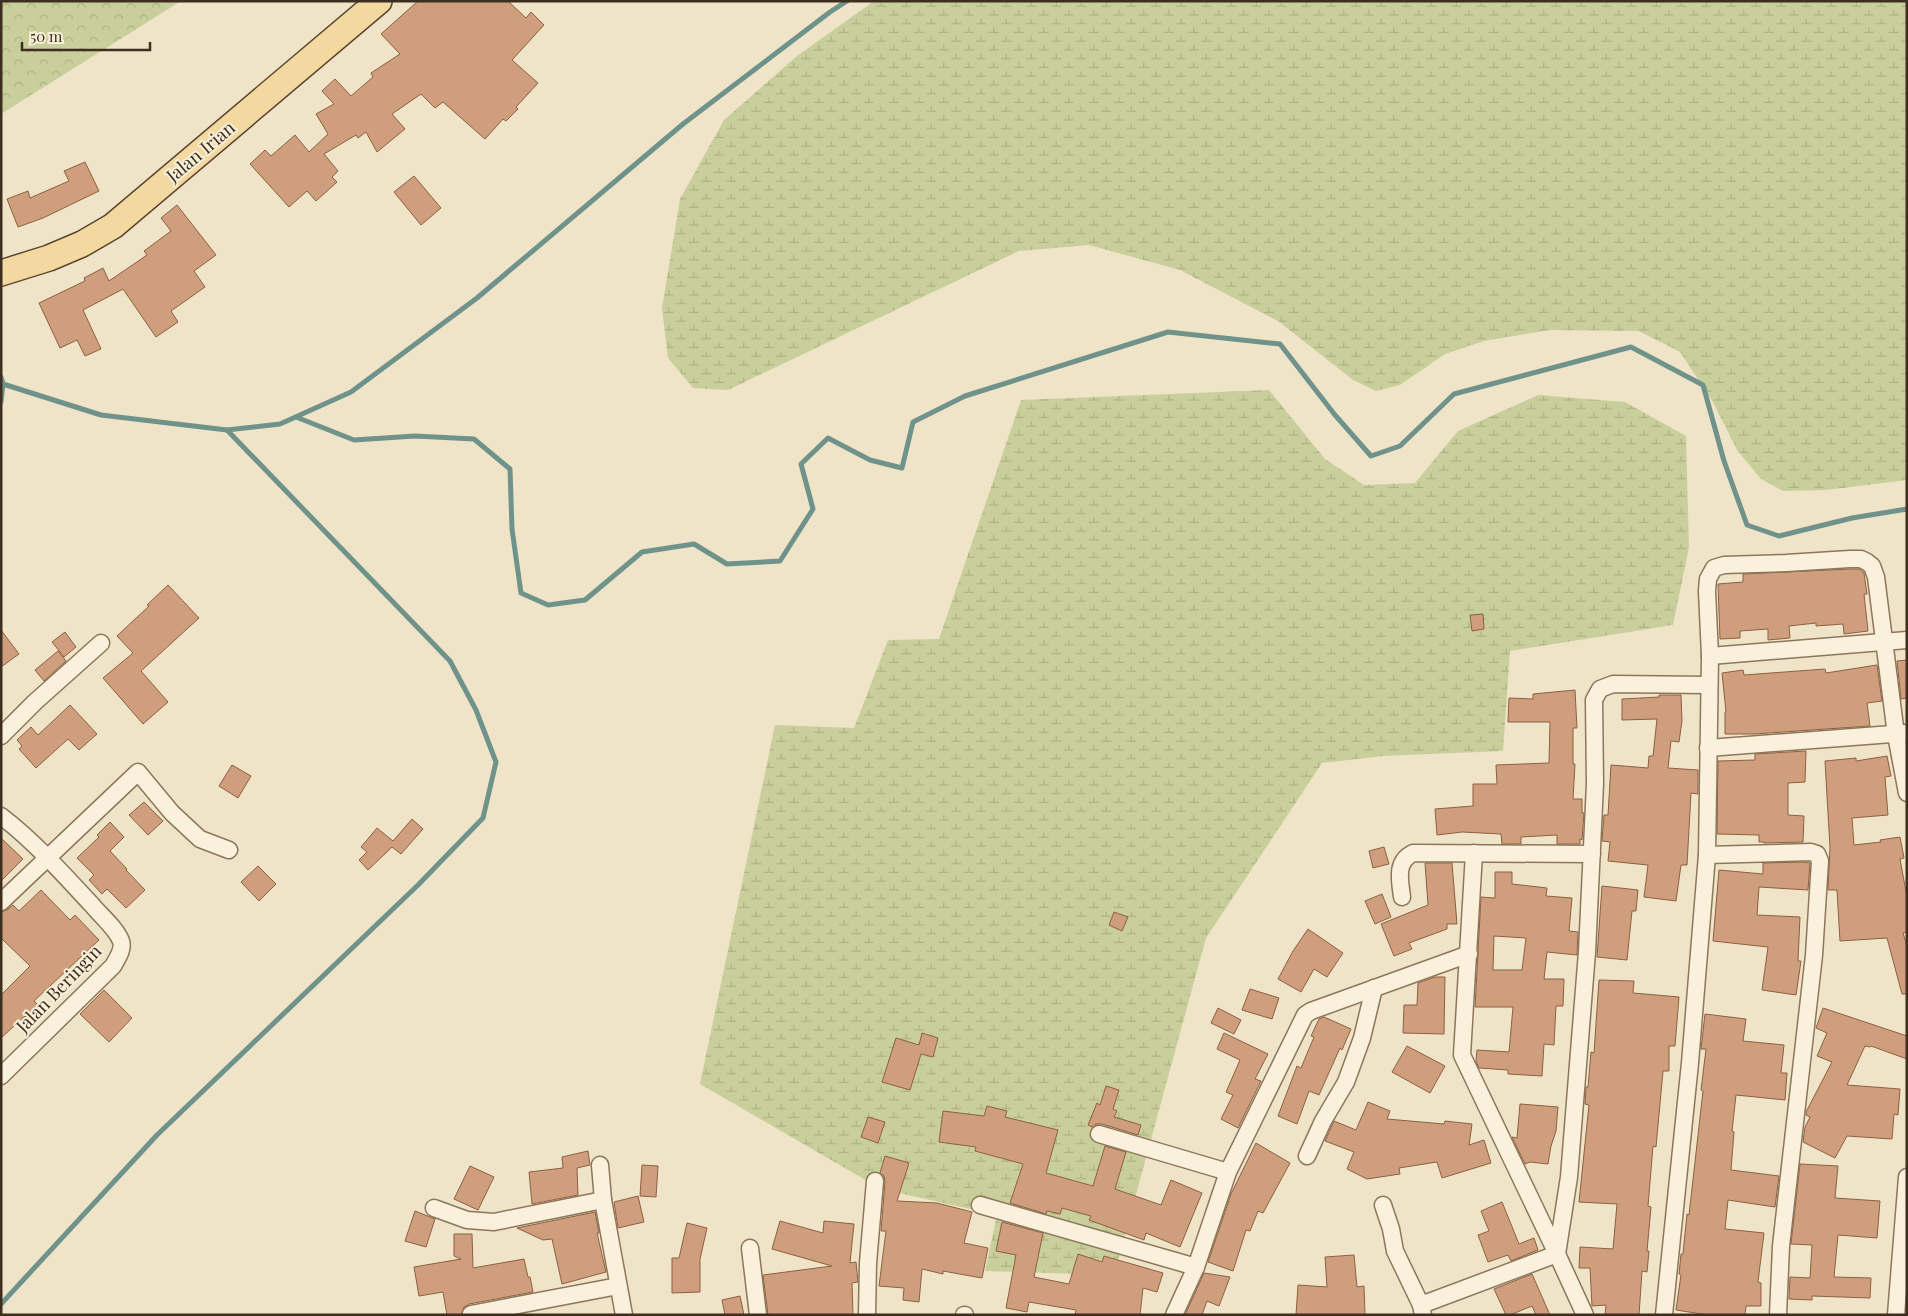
<svg xmlns="http://www.w3.org/2000/svg" width="1908" height="1316" viewBox="0 0 1908 1316" font-family="'Playfair Display',serif">
<defs>
<pattern id="forest-crowns" width="20" height="18" patternUnits="userSpaceOnUse" patternTransform="scale(1.25)"><rect width="20" height="18" fill="#c9cf9b"/><path d="M2 6a3 3 0 1 1 6 0M12 15a3 3 0 1 1 6 0" fill="none" stroke="#aeb285"/></pattern>
<pattern id="wetland-marsh" width="20" height="14" patternUnits="userSpaceOnUse" patternTransform="scale(1.25)"><rect width="20" height="14" fill="#c9cf9b"/><path d="M1 5h8M5 5V1M11 12h8M15 12V8" fill="none" stroke="#aeb285"/></pattern>
</defs>
<rect width="100%" height="100%" fill="#f0e4c8"/>
<path fill="url(#forest-crowns)" d="M1 1H181L1 114Z"/>
<g fill="url(#wetland-marsh)">
<path d="M874 1H1907V480L1826 490 1783 491 1761 479 1737 450 1713 402 1680 352 1639 331 1550 330 1484 341 1445 354 1400 385 1376 391 1353 380 1278 321 1180 270 1089 245 1019 251 728 390 693 388 668 358 662 308 680 199 724 120 797 56Z"/>
<path d="M1269 390 1325 459 1364 485 1415 483 1458 431 1538 395 1625 402 1686 436 1689 547 1673 625 1510 651 1503 751 1383 756 1322 763 1206 938 1114 1275 985 1271 997 1215 881 1189 700 1084 775 725 854 728 888 640 939 639 1021 400Z"/>
</g>
<g fill="none" stroke-linecap="round" stroke-linejoin="round">
<g stroke="#6f938a" stroke-width="5">
<path d="M1 377 3 384 1 402"/>
<path d="M296 417 354 440 415 436 474 439 510 469 512 529 521 593 548 605 585 600 642 552 694 544 727 564 780 561 813 509 801 464 828 438 870 460 902 468 913 422 965 396 1168 332 1280 344 1335 415 1371 456 1400 446 1454 394 1631 347 1703 385 1724 461 1747 525 1779 536 1852 518 1907 509"/>
<path d="M227 430 280 424 351 392 477 298 683 124 830 12 847 1"/>
<path d="M1 1304 157 1135 418 885 483 818 496 762 476 710 450 661 227 430 101 415 3 384"/>
</g>
</g>
<g fill="#cf9f7d" stroke="#8d5f41" fill-rule="evenodd">
<path d="M418 1H508L526 18 531 12 544 25 512 60 538 83 516 107 518 109 506 121 503 119 485 139 443 102 435 108 421 94 392 114 405 129 377 152 366 132 358 138 356 135 324 154 338 171 332 177 337 182 316 201 307 191 289 207 250 164 265 150 271 156 295 135 309 152 328 134 316 114 334 104 322 91 335 79 351 96 373 77 371 73 400 54 381 34Z"/>
<path d="M85 162 99 191 43 218 18 227 7 199 28 191 30 198 69 181 64 171Z"/>
<path d="M414 176 441 208 421 225 394 192Z"/>
<path d="M177 205 216 255 194 271 205 287 171 311 178 322 156 337 123 289 83 310 101 349 85 356 77 340 60 348 39 303 85 281 84 278 103 268 109 281 147 255 144 251 171 231 161 218Z"/>
<path d="M1850 569H1859L1864 573 1867 594H1864L1868 631 1844 634 1843 624 1816 626V623L1789 626 1790 638 1768 640V629L1740 631V638L1720 639 1718 584 1743 582V574Z"/>
<path d="M168 585 199 618 141 671 168 702 143 724 103 678 133 653 117 636 149 606 147 605Z"/>
<path d="M1483 614 1484 629 1472 631 1470 615Z"/>
<path d="M1 630 19 654 1 667Z"/>
<path d="M65 632 76 647 64 657 52 642Z"/>
<path d="M58 651 66 661 44 681 35 670Z"/>
<path d="M1907 660V698L1901 699 1897 661Z"/>
<path d="M1877 665 1882 701 1867 703 1870 726 1755 734H1725V712H1726L1722 673 1743 670 1744 675 1825 669 1826 673Z"/>
<path d="M1575 690 1577 728H1573V764H1575L1573 799H1582V813H1584L1582 840 1580 839V844H1557V835L1521 837V844H1502L1501 834 1462 832 1437 835 1435 809 1473 806V784H1497L1496 765 1549 763 1550 722H1508L1509 698 1533 699V694Z"/>
<path d="M1659 695H1681L1682 721 1679 742 1671 741 1668 768 1698 770V794L1691 793 1687 865H1681L1676 901 1644 897 1648 865 1608 861 1610 842 1602 841 1604 815H1608L1611 765 1648 768 1649 756H1653L1657 719 1622 720V699L1659 697Z"/>
<path d="M70 705 97 734 79 750 68 739 36 768 19 749 22 746 17 740 31 727 38 735Z"/>
<path d="M1806 751 1805 782 1788 783V815L1804 816 1803 842 1764 843V842H1759V835L1717 834 1718 761 1755 760V754Z"/>
<path d="M1887 756 1891 776 1885 777 1888 815 1852 818 1854 845 1881 842 1880 840 1900 837 1904 858 1900 859 1907 897V932L1903 933 1907 946V994H1902L1887 938 1840 941 1837 890H1828L1830 847 1825 761 1856 758V761Z"/>
<path d="M232 765 251 776 238 798 219 786Z"/>
<path d="M144 802 163 821 148 835 129 815Z"/>
<path d="M412 819 423 829 401 854 392 847 368 870 359 860 367 852 361 847 377 828 393 841Z"/>
<path d="M110 822 124 837 110 851 127 869 126 870 145 890 126 908 107 889 102 894 89 880 94 875 77 858 99 837 97 835Z"/>
<path d="M1 838 23 859 1 881Z"/>
<path d="M1384 847 1389 864 1373 868 1369 851Z"/>
<path d="M1803 862 1810 863 1808 890 1759 887 1757 915 1800 917 1798 961H1801L1796 995 1762 990 1768 947 1713 941 1719 870 1763 874V863Z"/>
<path d="M1425 863H1452L1457 924H1447V929L1409 943 1412 949 1394 956 1381 924 1428 905Z"/>
<path d="M258 866 276 884 259 901 241 882Z"/>
<path d="M1495 872H1512V884L1547 888 1546 896 1572 898 1569 931 1578 932 1577 955 1547 952 1544 979H1564L1563 1006H1556L1554 1045 1544 1044 1542 1076 1508 1074V1070L1479 1068 1476 1061 1477 1050 1509 1052 1513 1007H1475L1481 897 1495 898ZM1494 936 1526 938 1522 970H1493Z"/>
<path d="M1602 886 1638 890 1636 911H1632L1627 960 1597 957Z"/>
<path d="M41 890 70 920 75 915 99 940 34 1001 40 1007 27 1019 25 1016 1 1038V995L30 966 1 938V912L7 910 13 905 19 911Z"/>
<path d="M1382 894 1391 917 1375 924 1365 901Z"/>
<path d="M1114 912 1128 917 1122 931 1109 925Z"/>
<path d="M1308 929 1343 953 1327 977 1314 969 1301 992 1278 979 1293 951Z"/>
<path d="M1435 977H1445L1444 1034 1403 1033 1404 1005H1417L1418 983Z"/>
<path d="M1599 980 1634 981 1633 993 1679 997 1675 1046H1669V1071H1663L1656 1147 1653 1146 1648 1206 1651 1207 1647 1251H1649L1647 1272 1642 1271 1639 1315H1605L1606 1305 1592 1306 1590 1268H1579L1580 1247 1613 1249 1617 1204 1579 1202 1589 1105 1585 1104 1586 1087H1588L1591 1052 1594 1053Z"/>
<path d="M1250 989 1279 998 1272 1019 1242 1010Z"/>
<path d="M104 990 132 1018 109 1042 80 1014Z"/>
<path d="M1218 1008 1241 1020 1234 1034 1211 1023Z"/>
<path d="M1823 1008 1907 1036V1059L1871 1046 1870 1047 1865 1046 1847 1085 1900 1089 1898 1115 1894 1114 1892 1139 1847 1136 1835 1158 1803 1142 1805 1127 1810 1117 1806 1115V1112L1832 1062 1817 1056 1827 1033 1816 1028Z"/>
<path d="M1705 1014 1746 1019 1743 1041 1784 1045 1781 1073H1787L1785 1100 1736 1095 1732 1131 1734 1132 1731 1170 1779 1176 1775 1207 1728 1200 1725 1229 1764 1233 1758 1282 1761 1283V1306H1746L1745 1315H1708L1676 1310 1681 1275 1679 1274 1681 1254H1683L1687 1214 1689 1215 1703 1091 1701 1090 1706 1049H1701Z"/>
<path d="M1324 1017 1351 1029 1342 1050 1340 1048 1319 1095 1309 1091 1297 1124 1278 1116 1297 1066 1301 1068 1314 1037 1311 1036 1319 1019Z"/>
<path d="M922 1033 938 1038 933 1057 921 1054 910 1090 882 1082 896 1038 919 1045Z"/>
<path d="M1224 1033 1268 1054 1255 1079 1261 1081 1238 1128 1221 1119 1233 1095 1226 1092 1240 1060 1217 1049Z"/>
<path d="M1407 1046 1445 1066 1430 1093 1392 1072Z"/>
<path d="M1106 1086 1119 1090 1113 1109 1117 1111 1114 1117 1141 1125 1138 1135 1102 1124H1096L1092 1127 1088 1125 1097 1103 1100 1105Z"/>
<path d="M1368 1102 1390 1111 1387 1119 1444 1124 1445 1121 1472 1124 1469 1145 1484 1140 1491 1163 1442 1178 1437 1162 1399 1168 1400 1174 1367 1179 1347 1169 1354 1152 1325 1141 1334 1121 1356 1130Z"/>
<path d="M1520 1104 1558 1107 1556 1131 1551 1146 1548 1164 1530 1162 1525 1164 1512 1137 1517 1138Z"/>
<path d="M987 1106 1007 1111 1005 1117 1058 1130 1046 1173 1093 1186 1105 1146 1126 1152 1115 1189 1161 1205 1171 1180 1202 1193 1180 1247 1146 1233 1144 1240 1089 1220 1091 1216 1062 1208 1060 1214 1047 1211 1046 1214 1010 1203 1023 1164 975 1151 976 1147 939 1142 943 1111 984 1116Z"/>
<path d="M868 1117 885 1122 878 1143 861 1137Z"/>
<path d="M1256 1143 1290 1163 1263 1213 1258 1211 1250 1231 1246 1230 1233 1271 1208 1262 1231 1194Z"/>
<path d="M588 1151 590 1165 577 1168 578 1195 532 1204 529 1172 563 1168 562 1157Z"/>
<path d="M885 1156 909 1163 897 1201 937 1203 972 1212 964 1243 988 1248 982 1278 943 1271V1274L922 1269 919 1302 903 1300 904 1288 879 1286 886 1231H881L885 1182 884 1176 880 1173Z"/>
<path d="M1800 1164 1838 1166 1835 1198 1880 1201 1877 1238 1838 1235 1834 1277 1871 1278 1870 1298 1812 1296V1300L1789 1299 1790 1277 1810 1278 1812 1245 1791 1244Z"/>
<path d="M642 1165 658 1166 656 1197 640 1196Z"/>
<path d="M470 1166 494 1177 478 1210 454 1199Z"/>
<path d="M638 1196 644 1222 618 1228 614 1202Z"/>
<path d="M1502 1202 1519 1244 1534 1238 1538 1250 1511 1261 1508 1255 1488 1262 1478 1235 1489 1231 1481 1211Z"/>
<path d="M415 1211 435 1219 426 1247 405 1241Z"/>
<path d="M595 1212 599 1233H597L606 1272 562 1284 552 1239 543 1240 517 1228Z"/>
<path d="M780 1221 823 1233 824 1221 854 1224 850 1263 856 1262 858 1282 852 1283 853 1315H768L763 1275 832 1266 772 1249Z"/>
<path d="M1002 1222 1043 1233 1034 1277 1069 1284 1078 1254 1102 1262 1104 1256 1163 1273 1157 1292 1143 1288 1140 1315H1075L1076 1310 1029 1302 1027 1312 1006 1308 1016 1255 996 1251Z"/>
<path d="M687 1223 707 1228 700 1259V1292L672 1293V1258H679Z"/>
<path d="M454 1234H472L473 1268 524 1259 528 1277H530L533 1292 469 1304 464 1307 461 1315H447L443 1292 419 1296 414 1267 461 1259 454 1256Z"/>
<path d="M1354 1255 1357 1287 1364 1286 1365 1315H1296L1298 1285 1327 1287 1325 1257Z"/>
<path d="M1204 1273 1230 1277 1219 1306 1207 1301 1202 1315H1185Z"/>
<path d="M1532 1274 1550 1315H1536L1532 1306 1510 1315H1506L1494 1289Z"/>
<path d="M740 1296 744 1315H725L722 1300Z"/>
</g>
<g fill="none" stroke-linecap="round" stroke-linejoin="round">
<defs>
<g id="street">
<path d="M1710 656 1907 640"/>
<path d="M1 736 35 702 101 643"/>
<path d="M1708 748 1905 733"/>
<path d="M1 816C35 842 63 874 92 905 101 916 116 928 121 941 124 949 117 959 113 966L1 1076"/>
<path d="M1707 855 1811 852 1817 854 1820 861 1814 955 1781 1246 1778 1315"/>
<path d="M1402 897C1400 880 1395 862 1413 853L1592 854"/>
<path d="M1 902 138 772 172 813 200 839 229 850"/>
<path d="M1099 1134 1228 1172"/>
<path d="M1307 1156 1323 1121 1346 1082 1362 1038 1374 988"/>
<path d="M600 1165 603 1200 624 1315"/>
<path d="M980 1205 1196 1267"/>
<path d="M1383 1205 1391 1229 1395 1251 1421 1305 1423 1315"/>
<path d="M434 1208 467 1220 494 1222 603 1200"/>
<path d="M750 1248 758 1315"/>
<path d="M1421 1305 1557 1254 1462 1055 1474 853"/>
<path d="M471 1314 618 1286"/>
<path d="M867 1315 868 1263 875 1181"/>
<path d="M964 1315H965"/>
<path d="M1174 1315 1196 1267 1228 1172 1305 1015 1311 1011 1469 954"/>
<path d="M1585 1315 1557 1254 1569 1177 1587 952 1595 784 1594 700 1600 689 1613 684 1709 685"/>
<path d="M1664 1315 1690 1063 1707 855 1710 656 1707 591 1708 579 1714 568 1724 565 1786 563 1850 559H1861L1867 562 1872 566 1876 577 1896 735 1907 793"/>
<path d="M1896 1315 1907 1177"/>
</g>
<path id="primary" d="M1 273 49 258 82 244 113 226 379 1"/>
</defs>
<use href="#street" stroke="#8d765c" stroke-width="19"/>
<use href="#primary" stroke="#5b4430" stroke-width="28"/>
<use href="#street" stroke="#faf1dc" stroke-width="16"/>
<use href="#primary" stroke="#f3d9a0" stroke-width="25"/>
</g>
<g text-anchor="middle" stroke-width="4" stroke-linejoin="round" paint-order="stroke">
<g font-size="18" fill="#3d2e20" stroke="#f7eed8">
<text transform="translate(201 152) rotate(-40)" y="6">Jalan Irian</text>
<text transform="translate(59 989) rotate(-46)" y="6">Jalan Beringin</text>
</g>
</g>
<rect width="1908" height="1316" fill="none" stroke="#3d2e20" stroke-width="5"/>
<path d="M22 42v8h128v-8" fill="none" stroke="#3d2e20" stroke-width="2.5"/>
<text x="30" y="42" font-size="15" fill="#3d2e20" stroke="#f7eed8" stroke-width="4" paint-order="stroke">50 m</text>
</svg>
